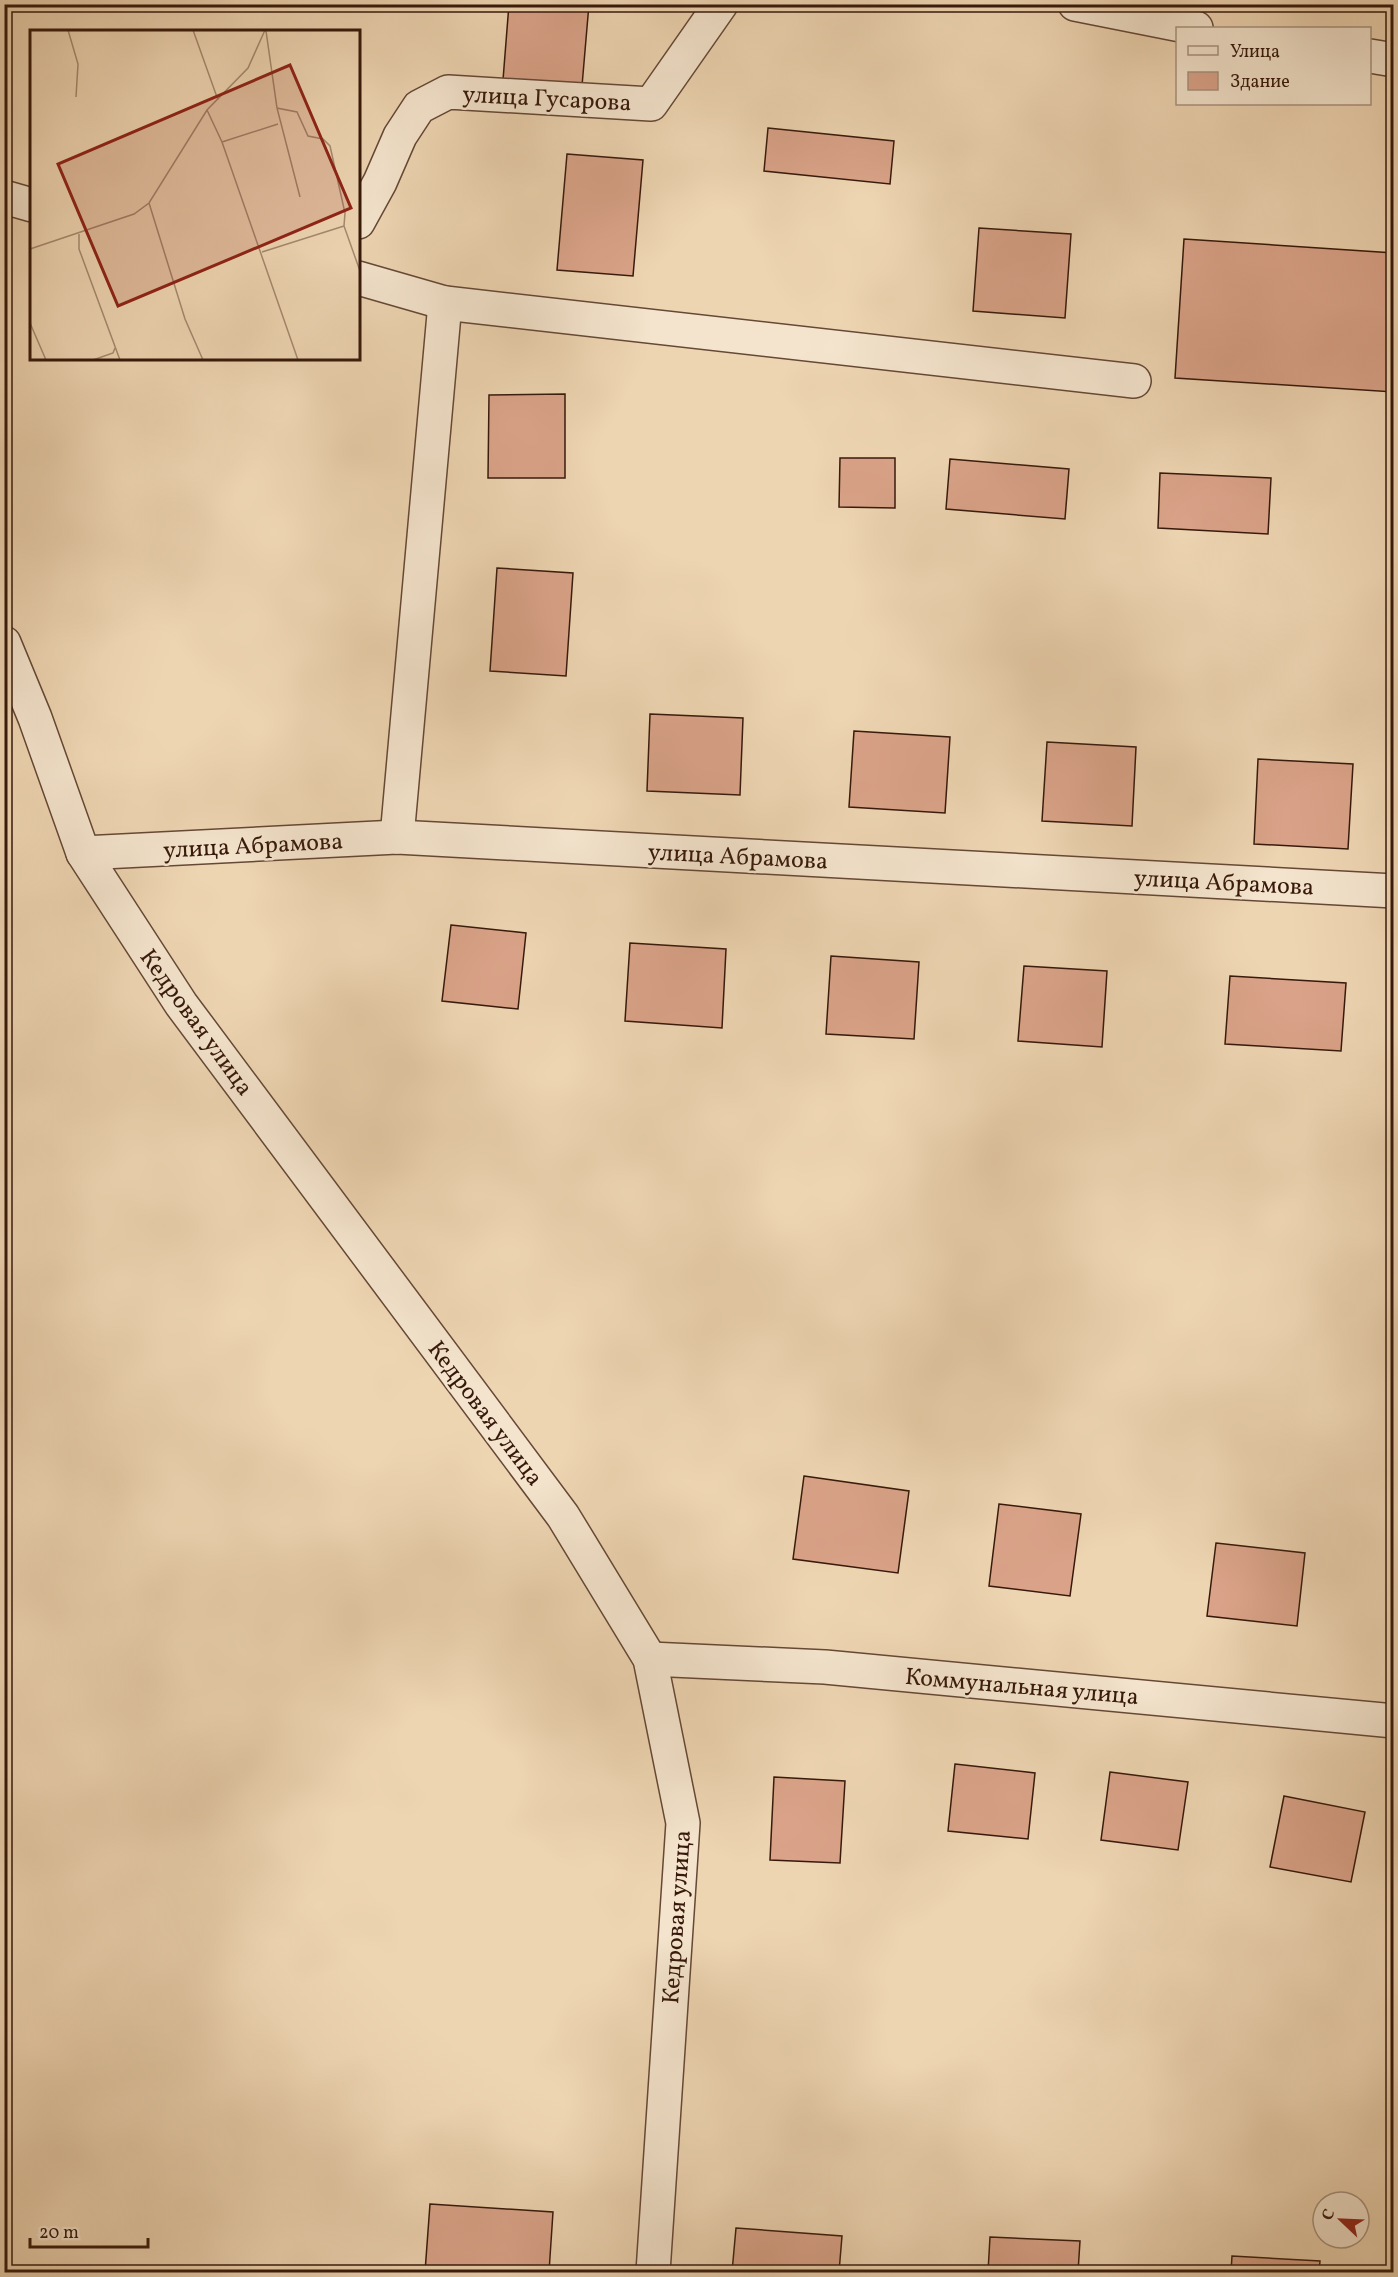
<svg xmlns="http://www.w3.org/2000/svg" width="1398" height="2277" viewBox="0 0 1398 2277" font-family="Vollkorn,serif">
<rect width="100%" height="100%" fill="#eed5b2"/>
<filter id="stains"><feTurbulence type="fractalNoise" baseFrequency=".00333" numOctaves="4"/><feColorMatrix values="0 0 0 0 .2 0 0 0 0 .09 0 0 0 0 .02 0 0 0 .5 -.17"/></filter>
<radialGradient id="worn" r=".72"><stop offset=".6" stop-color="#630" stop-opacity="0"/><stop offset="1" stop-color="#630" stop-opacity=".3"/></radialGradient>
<g fill="#daa389" stroke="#37190b" stroke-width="1.5">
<path d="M509 4H589L582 86 503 80Z"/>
<path d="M768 128 894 141 890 184 764 171Z"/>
<path d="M567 154 643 160 633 276 557 270Z"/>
<path d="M979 228 1071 234 1065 318 973 311Z"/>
<path d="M1184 239 1394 253V392L1175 378Z"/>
<path d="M565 394V478H488L489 395Z"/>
<path d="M840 458H895V508L839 507Z"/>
<path d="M950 459 1069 469 1065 519 946 509Z"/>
<path d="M1160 473 1271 478 1268 534 1158 528Z"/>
<path d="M497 568 573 573 566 676 490 671Z"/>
<path d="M650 714 743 718 740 795 647 791Z"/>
<path d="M854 731 950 737 945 813 849 807Z"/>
<path d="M1047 742 1136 747 1132 826 1042 821Z"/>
<path d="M1258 759 1353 764 1348 849 1254 844Z"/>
<path d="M451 925 526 933 518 1009 442 1001Z"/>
<path d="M630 943 726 949 722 1028 625 1021Z"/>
<path d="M831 956 919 962 914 1039 826 1034Z"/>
<path d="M1024 966 1107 971 1102 1047 1018 1041Z"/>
<path d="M1230 976 1346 983 1341 1051 1225 1044Z"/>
<path d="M804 1476 909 1491 898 1573 793 1559Z"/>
<path d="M999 1504 1081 1514 1070 1596 989 1586Z"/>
<path d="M1216 1543 1305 1553 1297 1626 1207 1616Z"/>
<path d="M955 1764 1035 1773 1028 1839 948 1831Z"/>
<path d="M1110 1772 1188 1782 1178 1850 1101 1840Z"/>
<path d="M774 1777 845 1781 840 1863 770 1860Z"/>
<path d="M1284 1796 1365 1812 1351 1882 1270 1867Z"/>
<path d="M430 2204 553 2212 549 2272H425Z"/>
<path d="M736 2228 842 2236 839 2272H732Z"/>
<path d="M990 2237 1080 2241 1078 2272H988Z"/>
<path d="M1232 2256 1320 2261 1319 2272H1231Z"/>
</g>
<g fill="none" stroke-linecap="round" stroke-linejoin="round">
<defs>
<g id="minor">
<path d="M1075 4 1196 28"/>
<path d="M1370 56 1394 60"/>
<path d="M4 197 32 205"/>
<path d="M358 222 380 182 400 136 419 107 448 92 651 104 721 4"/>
<path d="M358 278 445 303 1134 381"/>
<path d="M4 643 35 718 83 853 181 1004 563 1516 650 1659 683 1823 653 2272"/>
<path d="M397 837 445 303"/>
<path d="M83 853 397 837 1394 891"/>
<path d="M650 1659 825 1667 1394 1721"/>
</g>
</defs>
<use href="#minor" stroke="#654835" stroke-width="36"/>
<use href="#minor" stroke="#f4e4cd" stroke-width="33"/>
</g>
<g text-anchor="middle" stroke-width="5" stroke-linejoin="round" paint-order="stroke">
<g font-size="24" fill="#37190b" stroke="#f4e4cd">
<text transform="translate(547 98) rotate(3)" y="8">улица Гусарова</text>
<text transform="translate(253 845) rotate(-3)" y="8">улица Абрамова</text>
<text transform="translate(738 856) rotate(3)" y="8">улица Абрамова</text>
<text transform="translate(1224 882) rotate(3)" y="8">улица Абрамова</text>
<text transform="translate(197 1022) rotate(54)" y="8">Кедровая улица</text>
<text transform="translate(486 1413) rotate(53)" y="8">Кедровая улица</text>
<text transform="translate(1022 1686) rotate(5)" y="8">Коммунальная улица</text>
<text transform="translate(676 1917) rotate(-86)" y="8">Кедровая улица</text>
</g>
</g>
<g transform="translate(30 30)">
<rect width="330" height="330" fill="#eed5b2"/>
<path fill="none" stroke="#a58a6f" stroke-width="1.5" d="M38 0 48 34 46 67M163 0 188 70M236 1 247 78 267 82 278 106 293 109 300 116 315 183 314 196 330 241M247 78 270 167M177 80 192 112 268 330M192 112 248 94M119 173 155 289 173 330M49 204V219L90 330M0 219 104 184 119 173 177 80 218 38 235 0M232 222 314 196M0 293 16 330M63 330 83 323 85 318"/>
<path fill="#8f2418" fill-opacity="0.15" stroke="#8f2418" stroke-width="3" d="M260 35 321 178 88 276 28 134Z"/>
<rect width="330" height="330" fill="none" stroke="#37190b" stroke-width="3"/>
</g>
<rect width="1398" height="2277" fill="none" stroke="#eed5b2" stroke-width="24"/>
<rect x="6" y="6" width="1386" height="2265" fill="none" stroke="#37190b" stroke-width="3"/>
<rect x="12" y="12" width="1374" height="2253" fill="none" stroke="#37190b" stroke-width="1.5"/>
<rect x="1176" y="27" width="195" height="78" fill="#f4e4cd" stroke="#a8937f" stroke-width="1.5"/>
<rect x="1188" y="46" width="30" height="9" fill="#f4e4cd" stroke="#a8937f" stroke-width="1.5"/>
<text x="1230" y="57" font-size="18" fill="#37190b">Улица</text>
<rect x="1188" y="72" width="30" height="18" fill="#daa389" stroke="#a8937f" stroke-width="1.5"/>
<text x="1230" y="87" font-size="18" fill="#37190b">Здание</text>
<g transform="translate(1341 2220) rotate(293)"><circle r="28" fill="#f4e4cd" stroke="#a8937f" stroke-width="1.5"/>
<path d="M0-4.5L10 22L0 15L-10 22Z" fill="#8f2418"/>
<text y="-9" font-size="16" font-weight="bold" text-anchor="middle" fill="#37190b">С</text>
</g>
<path d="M30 2238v9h118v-9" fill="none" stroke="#37190b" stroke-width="3"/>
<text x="39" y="2238" font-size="18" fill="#37190b" stroke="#f4e4cd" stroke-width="4.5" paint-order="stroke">20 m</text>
<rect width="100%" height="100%" filter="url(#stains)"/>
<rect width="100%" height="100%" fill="url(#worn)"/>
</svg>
